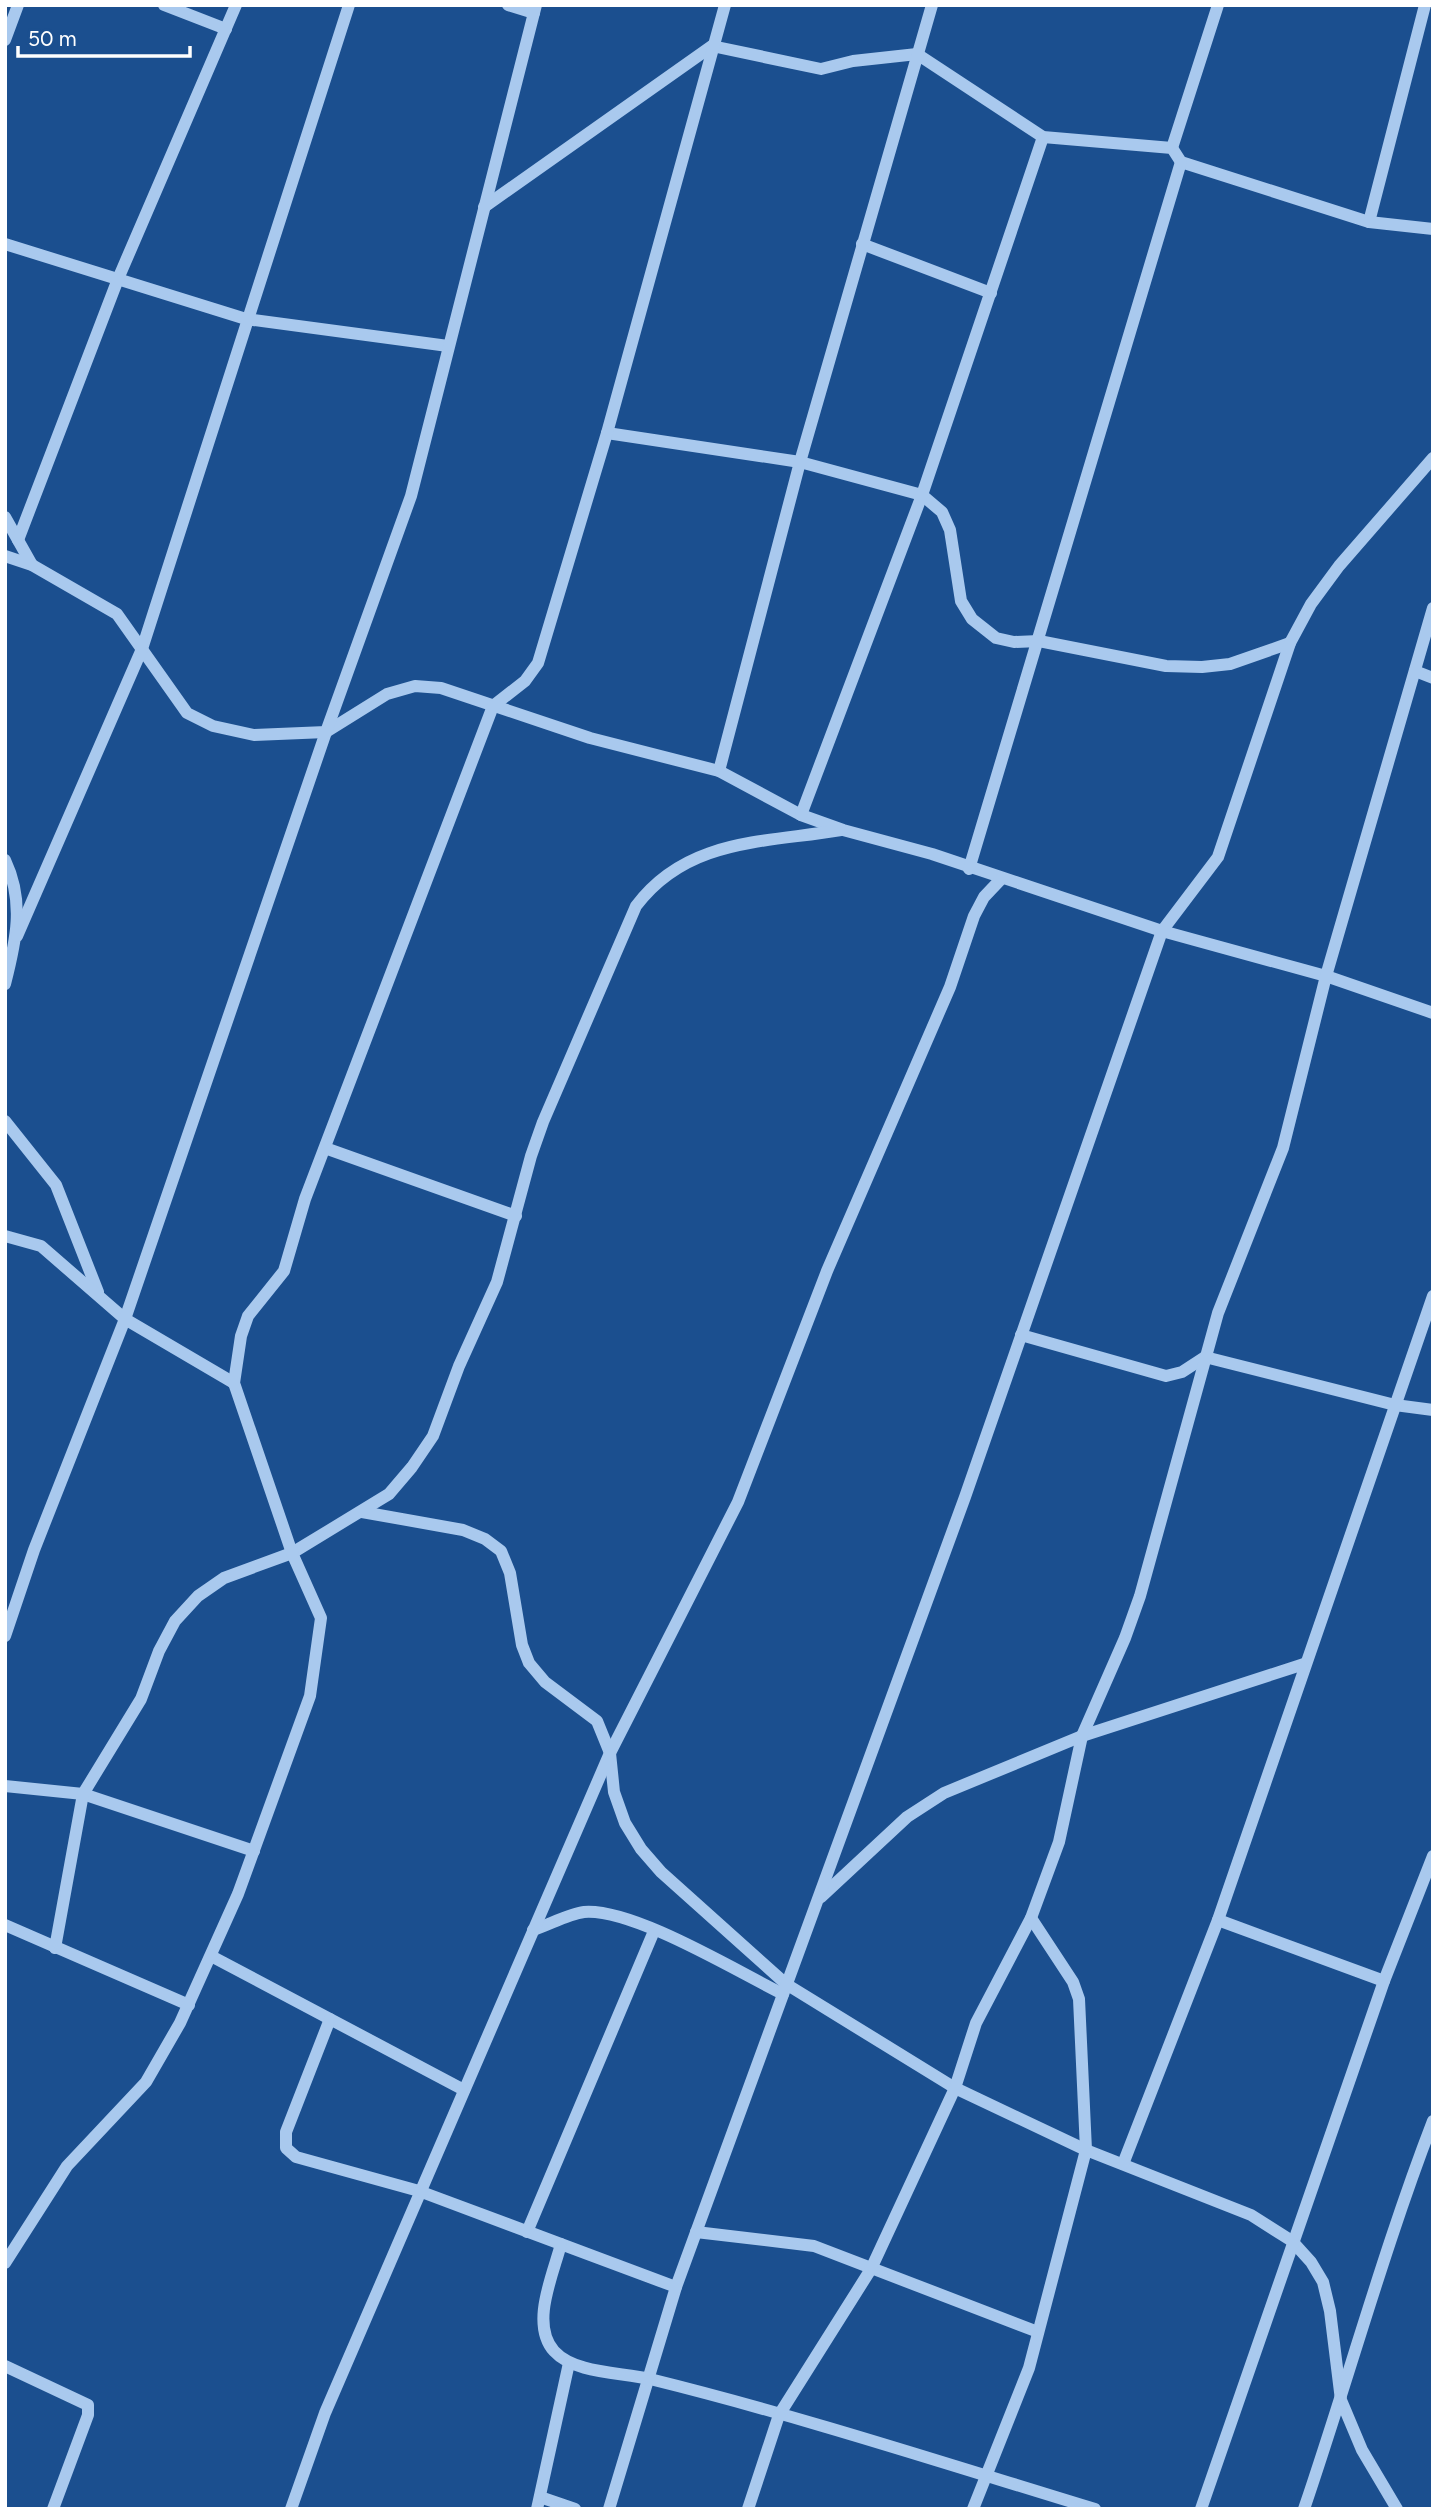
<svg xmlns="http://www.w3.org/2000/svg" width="1438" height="2514" viewBox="0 0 1438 2514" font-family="Figtree,sans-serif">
<rect width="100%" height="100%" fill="#1b4f8f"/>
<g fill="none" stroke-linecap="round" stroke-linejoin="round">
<g stroke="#a9c9ee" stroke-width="12">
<path d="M164 5 226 29"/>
<path d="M508 5 534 13"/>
<path d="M5 40 18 5"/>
<path d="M1172 148 1218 5"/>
<path d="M484 207 712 46 821 69 853 61 917 54 1043 137 1172 148 1181 162 1369 222 1433 229"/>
<path d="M1369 222 1425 5"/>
<path d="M5 244 246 319 448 346"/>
<path d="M862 244 991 293"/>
<path d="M607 433 800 462 922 495 942 512 950 530 961 601 972 619 996 638 1014 642 1039 641 1166 666 1202 667 1230 664 1290 643"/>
<path d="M5 517 32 565"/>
<path d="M18 540 118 279 236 5"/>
<path d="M5 556 32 565 117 614 187 713 213 726 254 735 326 732 387 694 415 686 441 688 590 738 719 771 801 815 843 830 932 854 1162 931 1326 976 1433 1013"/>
<path d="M1415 671 1433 678"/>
<path d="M719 771 800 462 932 5"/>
<path d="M801 815 922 495 1043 137"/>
<path d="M5 860C25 902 16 941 5 984"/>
<path d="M969 869 1181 162"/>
<path d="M17 936 142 649 349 5"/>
<path d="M5 1121 56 1185 98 1292"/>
<path d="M325 1148 516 1216"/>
<path d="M5 1236 41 1246 125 1319 234 1383"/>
<path d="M1021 1335 1166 1376 1182 1372 1205 1357 1395 1405 1433 1410"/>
<path d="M362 1512 463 1530 485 1539 501 1551 510 1573 522 1645 529 1663 545 1682 597 1721 610 1753 614 1792 625 1823 641 1849 661 1872 786 1984 955 2088 1086 2150 1251 2215 1292 2241 1311 2262 1323 2282 1330 2311 1341 2400 1362 2450 1397 2509"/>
<path d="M5 1636 34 1550 125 1319 326 732 411 496 536 5"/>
<path d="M5 1786 83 1794 254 1851"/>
<path d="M821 1897 907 1817 944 1793 1082 1736 1304 1664"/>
<path d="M1218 1920 1384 1981"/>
<path d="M5 1925 189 2005"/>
<path d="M533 1930C549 1925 568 1914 584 1912 633 1908 736 1971 783 1994"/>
<path d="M55 1948 83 1794 141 1699 159 1651 175 1621 198 1596 224 1578 292 1553 389 1494 412 1467 433 1436 459 1366 497 1282 531 1156 543 1122 636 906C687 838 764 843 841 830"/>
<path d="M211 1956 464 2090"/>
<path d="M330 2019 286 2132V2148L296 2157 419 2191 676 2287"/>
<path d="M1123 2164 1218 1920 1433 1296"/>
<path d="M527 2232 654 1931"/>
<path d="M696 2232 814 2246 1038 2332"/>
<path d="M561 2244C553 2275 530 2324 554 2351 575 2374 621 2372 650 2379 800 2416 947 2464 1095 2509"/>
<path d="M5 2263 67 2166 146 2082 180 2023 238 1894 310 1696 321 1618 292 1553 234 1383 241 1336 248 1316 284 1271 305 1199 493 706 525 681 538 663 607 433 725 5"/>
<path d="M5 2366 88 2405V2415L53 2509"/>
<path d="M540 2497 575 2509"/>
<path d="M291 2509 325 2413 610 1753 738 1502 827 1271 950 987 974 916 984 897 1002 878"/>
<path d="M537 2509 569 2363"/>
<path d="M609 2509 676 2287 965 1497 1162 931 1218 857 1290 643 1311 604 1339 566 1433 458"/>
<path d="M748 2509 779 2415 871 2269 955 2088 976 2023 1031 1918 1059 1842 1082 1736 1125 1638 1140 1596 1218 1313 1283 1148 1326 976 1433 608"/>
<path d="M973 2509 1029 2368 1086 2150 1079 1999 1073 1982 1031 1918"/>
<path d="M1201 2509 1384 1981 1433 1856"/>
<path d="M1304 2509C1348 2380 1384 2248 1433 2121"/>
</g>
</g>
<rect width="1438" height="2514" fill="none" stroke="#ffffff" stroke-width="14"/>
<path d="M18 46v10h172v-10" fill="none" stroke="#ffffff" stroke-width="3.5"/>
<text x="28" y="46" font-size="21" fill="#ffffff" stroke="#1b4f8f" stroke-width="5" paint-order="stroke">50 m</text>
</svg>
